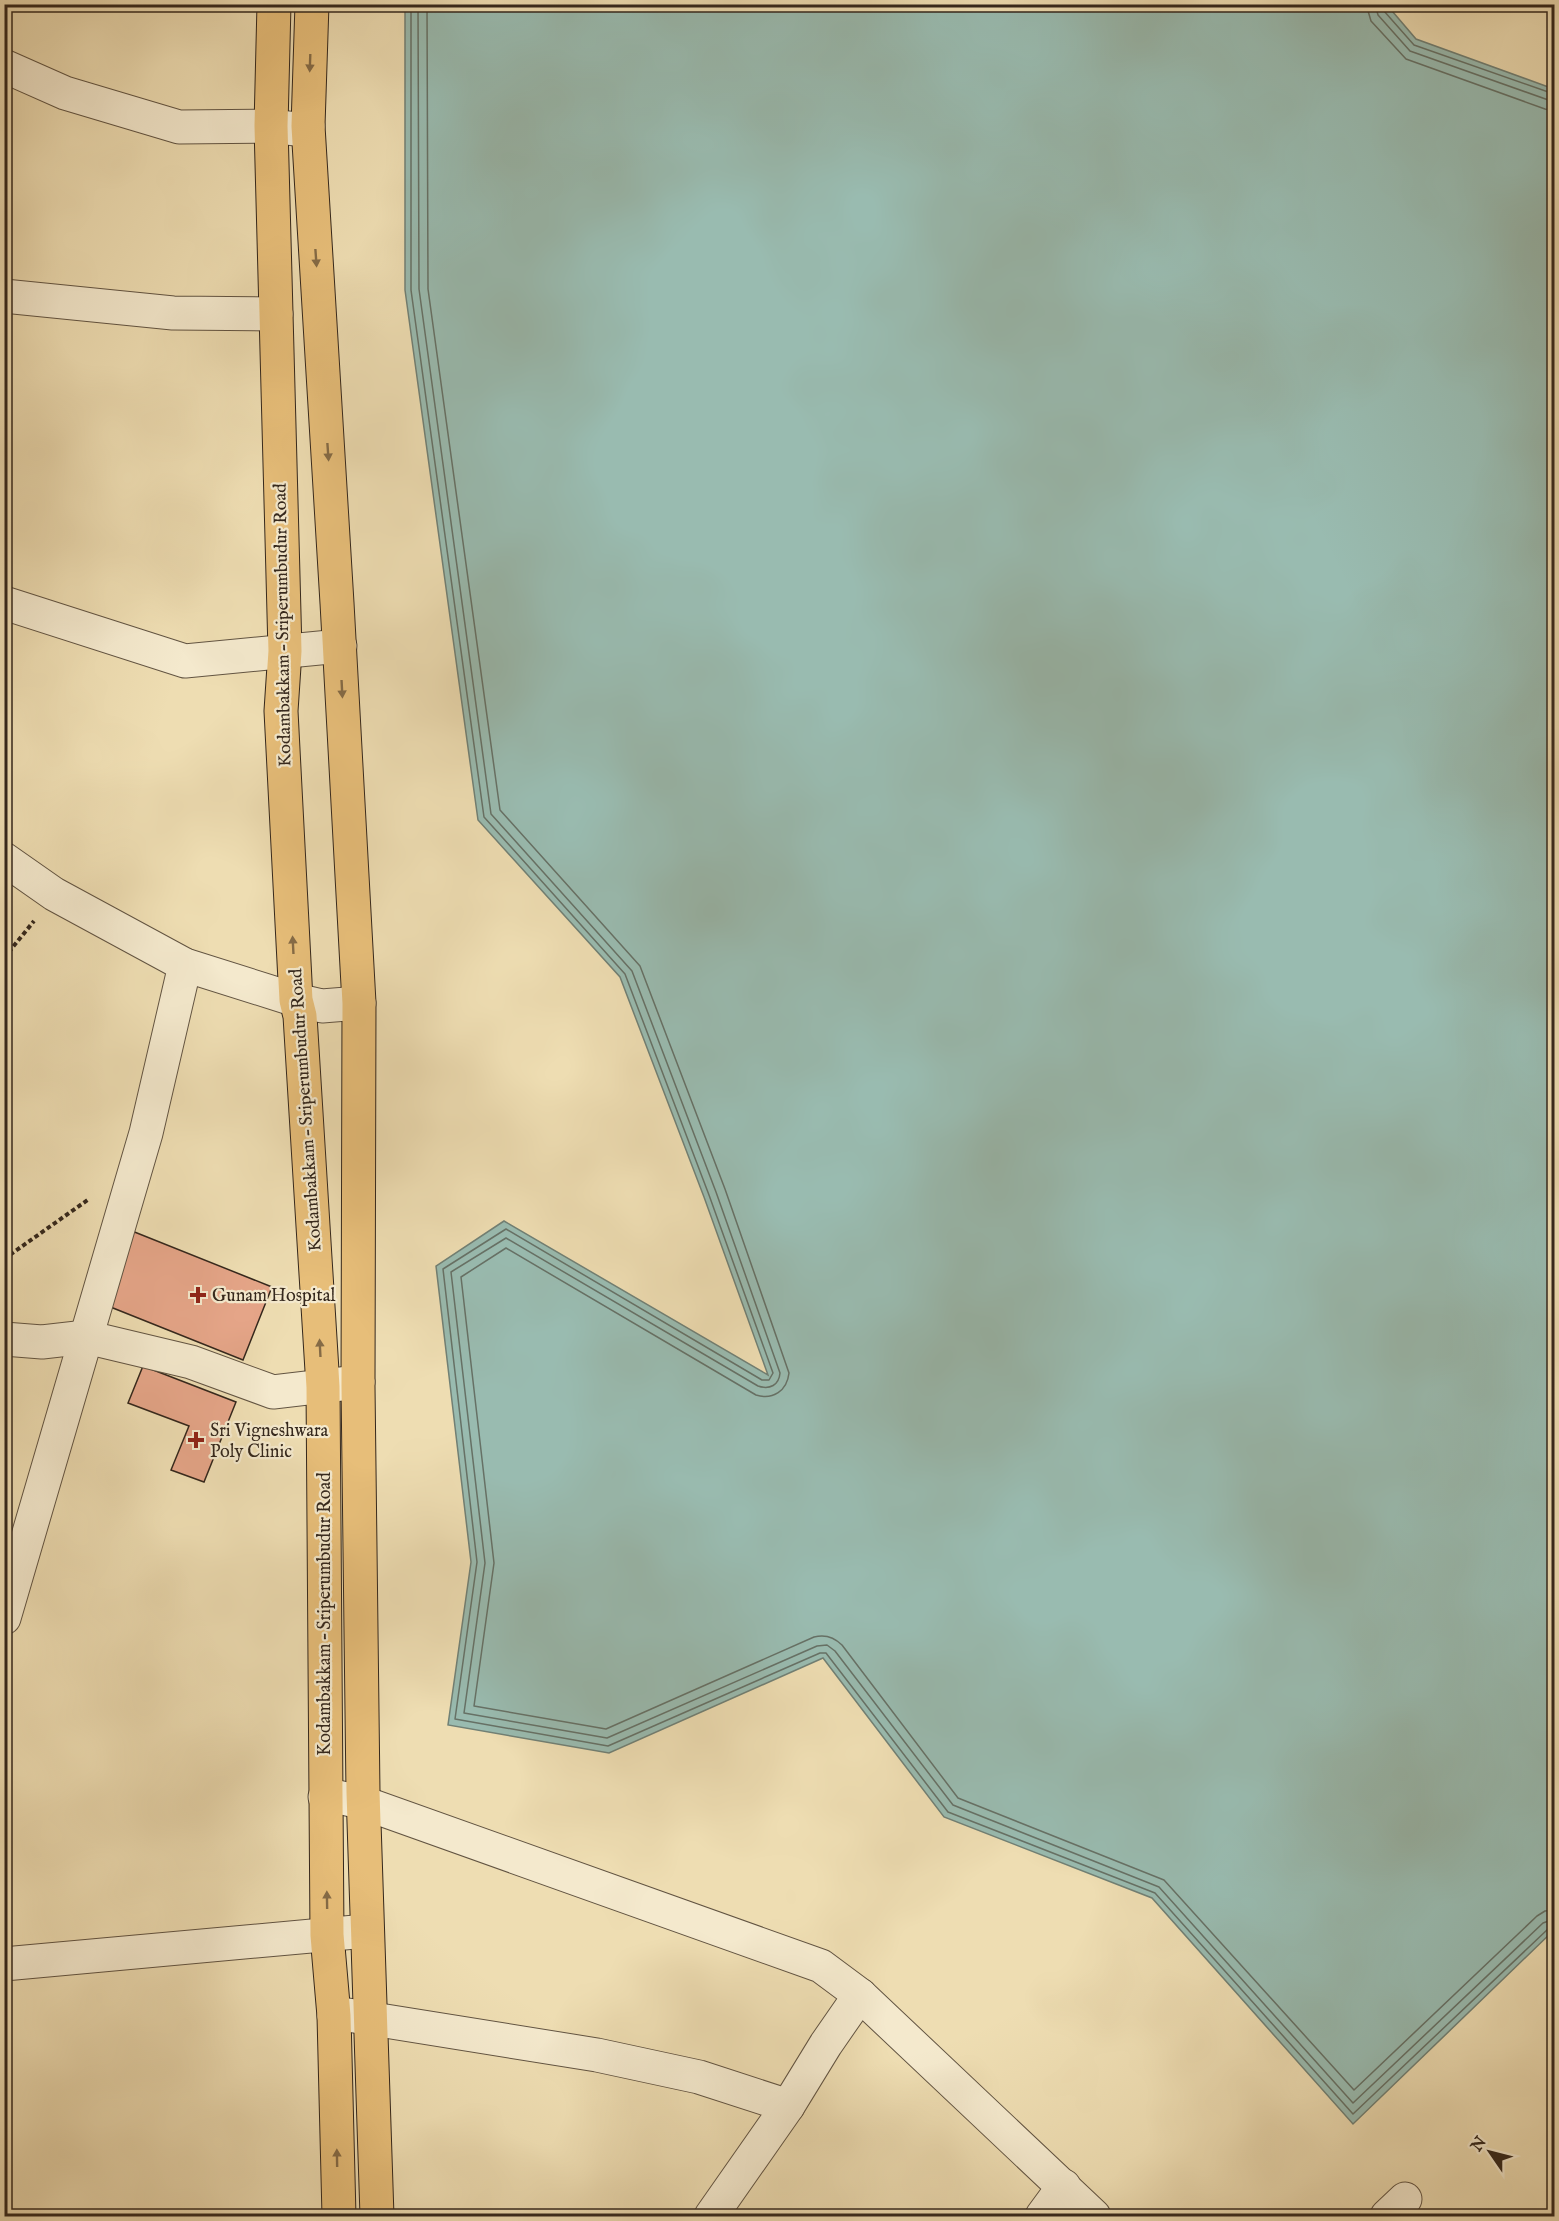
<svg xmlns="http://www.w3.org/2000/svg" width="1559" height="2221" viewBox="0 0 1559 2221" font-family="'IM FELL English',serif">
<rect width="100%" height="100%" fill="#eeddb2"/>
<filter id="stains"><feTurbulence type="fractalNoise" baseFrequency=".00333" numOctaves="4"/><feColorMatrix values="0 0 0 0 .2 0 0 0 0 .09 0 0 0 0 .02 0 0 0 .5 -.17"/></filter>
<radialGradient id="worn" r=".72"><stop offset=".6" stop-color="#630" stop-opacity="0"/><stop offset="1" stop-color="#630" stop-opacity=".3"/></radialGradient>
<path fill="#99bbb0" stroke="#718075" stroke-width="1.5" d="M405 5H1387L1416 39 1554 89V1930L1353 2124 1152 1898 944 1817 823 1658 609 1753 448 1725 471 1562 436 1266 504 1221 768 1375 704 1197 620 977 478 820 405 290Z"/>
<g fill="none" stroke-linecap="round" stroke-linejoin="round">
<g stroke="#667166" stroke-width="1.5">
<path d="M411 4V290L484 817 625 974 709 1195 773 1373 769 1380H762L506 1229 443 1269 477 1562 455 1719 608 1746 820 1653H826L948 1812 1155 1893 1353 2114 1548 1929 1554 1927"/>
<path d="M418 4 419 289 491 814 632 971 716 1192 780 1373C779 1385 770 1390 758 1386L506 1238 451 1272 485 1563 464 1713 607 1738 817 1646 827 1645 835 1651 953 1805 1159 1887 1353 2103 1543 1923 1554 1919"/>
<path d="M427 4 428 289 500 810 640 966 725 1189 789 1373C787 1391 773 1400 756 1395L506 1248 461 1277 494 1563 474 1706 606 1729 814 1637C825 1634 834 1637 842 1645L958 1798 1164 1880 1354 2090 1537 1916 1545 1911 1554 1910"/>
<path d="M1366 4 1371 21 1406 59 1545 109 1554 111"/>
<path d="M1375 4 1378 15 1410 51 1554 102"/>
<path d="M1383 4 1384 11 1414 45 1554 94"/>
</g>
</g>
<g fill="#e5a588" stroke="#34271c" stroke-width="1.5">
<path d="M132 1231 272 1287 243 1360 103 1304Z"/>
<path d="M143 1366 236 1402 204 1482 171 1470 189 1426 128 1403Z"/>
</g>
<g fill="none" stroke-linecap="round" stroke-linejoin="round">
<defs>
<g id="minor">
<path d="M4 66 65 93 179 127 271 126 296 129 308 126"/>
<path d="M4 296 173 313 276 314"/>
<path d="M4 603 185 661 340 646"/>
<path d="M4 859 54 894 185 965 296 1000 322 1006 359 1003"/>
<path d="M4 1339 42 1342 86 1337 191 1362 273 1392 358 1382"/>
<path d="M4 1618 146 1133 185 965"/>
<path d="M325 1797H338L364 1803 821 1966 860 1995 1094 2216"/>
<path d="M4 1964 366 1931"/>
<path d="M334 2016 348 2015 597 2055 699 2077 788 2106"/>
<path d="M711 2216 788 2106 826 2044 860 1995"/>
<path d="M1042 2216 1064 2186"/>
<path d="M1387 2216 1405 2199"/>
</g>
<g id="primary">
<path d="M274 4 271 126 285 651 281 711 296 1000 300 1016 323 1387 327 1935 334 2016 339 2216"/>
<path d="M312 4 308 126 337 603 359 1003 358 1386 363 1792 377 2216"/>
</g>
</defs>
<use href="#minor" stroke="#625442" stroke-width="35"/>
<use href="#primary" stroke="#34271c" stroke-width="35"/>
<g stroke="#34271c" stroke-width="4" stroke-dasharray="4.5 3" stroke-linecap="butt">
<path d="M4 958 34 921"/>
<path d="M4 1259 89 1199"/>
</g>
<use href="#minor" stroke="#f4e9cd" stroke-width="33"/>
<use href="#primary" stroke="#e7be79" stroke-width="33"/>
</g>
<defs><path id="oneway-solid" d="M-6-.8H1V-3.2L6.5 0L1 3.2V.8H-6Z" transform="scale(1.5)"/></defs>
<g fill="#856b46">
<use href="#oneway-solid" transform="translate(310 63) rotate(92)"/>
<use href="#oneway-solid" transform="translate(316 258) rotate(86)"/>
<use href="#oneway-solid" transform="translate(328 452) rotate(86)"/>
<use href="#oneway-solid" transform="translate(342 689) rotate(87)"/>
<use href="#oneway-solid" transform="translate(293 945) rotate(-93)"/>
<use href="#oneway-solid" transform="translate(320 1348) rotate(-93)"/>
<use href="#oneway-solid" transform="translate(327 1900) rotate(-91)"/>
<use href="#oneway-solid" transform="translate(337 2158) rotate(-91)"/>
</g>
<g fill="#8f2418" stroke="#f4e9cd" stroke-width="2">
<path d="M195 1286h6v6h6v6h-6v6h-6v-6h-6v-6h6z"/>
<path d="M193 1431h6v6h6v6h-6v6h-6v-6h-6v-6h6z"/>
</g>
<g text-anchor="middle" stroke-width="4.5" stroke-linejoin="round" paint-order="stroke">
<g font-size="18" fill="#34271c" stroke="#f4e9cd">
<text transform="translate(282 625) rotate(-91)" y="6">Kodambakkam – Sriperumbudur Road</text>
<text transform="translate(305 1110) rotate(-94)" y="6">Kodambakkam – Sriperumbudur Road</text>
<text transform="translate(324 1614) rotate(-90)" y="6">Kodambakkam – Sriperumbudur Road</text>
</g>
<g font-size="18" fill="#34271c" stroke="#f4e9cd" text-anchor="start">
<text x="212" y="1301">Gunam Hospital</text>
<text x="210" y="1436">Sri Vigneshwara<tspan x="210" dy="21">Poly Clinic</tspan></text>
</g>
</g>
<rect width="1559" height="2221" fill="none" stroke="#eeddb2" stroke-width="24"/>
<rect x="6" y="6" width="1547" height="2209" fill="none" stroke="#34271c" stroke-width="3"/>
<rect x="12" y="12" width="1535" height="2197" fill="none" stroke="#34271c" stroke-width="1.5"/>
<g transform="translate(1490 2152) rotate(305)" stroke="#f4e9cd" stroke-width="4.5" paint-order="stroke">
<path d="M0-4.5L10 22L0 15L-10 22Z" fill="#34271c"/>
<text y="-9" font-size="16" font-weight="bold" text-anchor="middle" fill="#34271c">N</text>
</g>
<rect width="100%" height="100%" filter="url(#stains)"/>
<rect width="100%" height="100%" fill="url(#worn)"/>
</svg>
